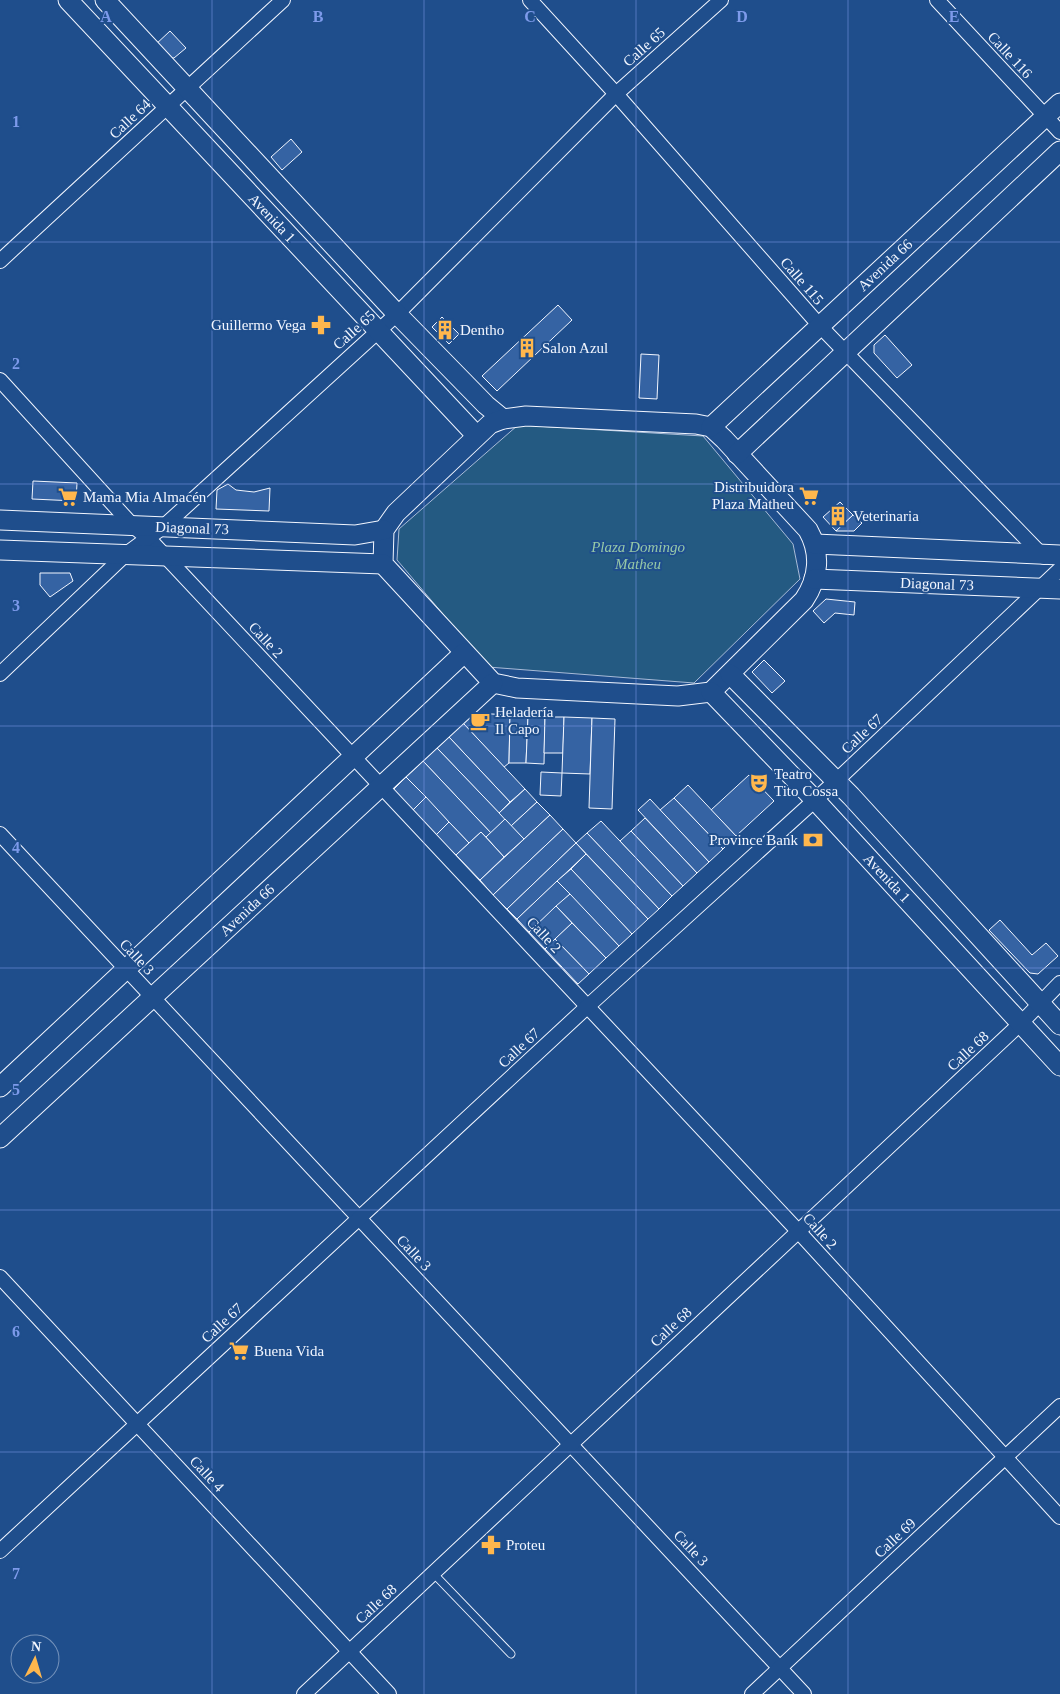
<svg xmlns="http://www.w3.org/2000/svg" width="1060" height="1694" viewBox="0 0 1060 1694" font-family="'Times New Roman',serif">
<rect width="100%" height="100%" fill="#1f4e8c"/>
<path fill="#245a82" stroke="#a8bbd7" d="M518 425 703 436 793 544 800 579 694 683 488 667 397 560 399 529Z"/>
<g fill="#3563a3" stroke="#f2f6ff">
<path d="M170 31 186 48 174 58H166L154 46Z"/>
<path d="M291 139 302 152 282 170 271 157Z"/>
<path d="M558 305 572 320 497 391 482 376Z"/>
<path d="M442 317 459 334 449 344 432 327Z"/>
<path d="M885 335 912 365 897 378 874 353V345Z"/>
<path d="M641 354 659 355 657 399 639 398Z"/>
<path d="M33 481 77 483 76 501 32 499Z"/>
<path d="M228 484 236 490 254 492 270 488 269 511 216 509 217 490Z"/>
<path d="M840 502 853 515 836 531 823 517Z"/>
<path d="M853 515 862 523 854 531H836Z"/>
<path d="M40 573H70L73 581 50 597 40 585Z"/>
<path d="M826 599 855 602 854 615 835 613 824 623 813 611Z"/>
<path d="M764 660 785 681 772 693 752 672Z"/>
<path d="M474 713 510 715 509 763 504 767 463 723Z"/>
<path d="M510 715 528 716 526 763H509Z"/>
<path d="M528 716 545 717 544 764 526 763Z"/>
<path d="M545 717H564L563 753H544Z"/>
<path d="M564 717 592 718 590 774 562 773Z"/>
<path d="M592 718 615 719 612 809 589 808Z"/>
<path d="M463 723 525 789 510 802 449 737Z"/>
<path d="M449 737 510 802 499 813 437 748Z"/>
<path d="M437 748 505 819 491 833 423 761Z"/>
<path d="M423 761 491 833 486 837 481 832 469 843 406 777Z"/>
<path d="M541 772 562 773 561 796 540 795Z"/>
<path d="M749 775 774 801 736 836 711 810Z"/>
<path d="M406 777 426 797 413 810 393 790Z"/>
<path d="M688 785 736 836 723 849 674 798Z"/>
<path d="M525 789 537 802 511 826 499 813Z"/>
<path d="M426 797 449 822 436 835 413 810Z"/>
<path d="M674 798 723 849 709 862 660 810Z"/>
<path d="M650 799 709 862 697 873 638 810Z"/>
<path d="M537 802 550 815 524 839 511 826Z"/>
<path d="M550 815 563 829 493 895 480 880Z"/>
<path d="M645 818 697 873 683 886 631 831Z"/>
<path d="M505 819 524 839 504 857 486 837Z"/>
<path d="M601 821 672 896 659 909 587 833Z"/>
<path d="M449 822 469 843 456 855 436 835Z"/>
<path d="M563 829 576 843 507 909 493 895Z"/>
<path d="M631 831 683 886 672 896 620 841Z"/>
<path d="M481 832 504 857 480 880 456 855Z"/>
<path d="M587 833 659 909 648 919 576 843Z"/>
<path d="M576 843 586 854 517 919 507 909Z"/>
<path d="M586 854 648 919 632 934 571 869Z"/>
<path d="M571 869 632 934 619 946 557 881Z"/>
<path d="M557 881 570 894 529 932 517 919Z"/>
<path d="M570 894 619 946 606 958 556 906Z"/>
<path d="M556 906 572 923 545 949 529 932Z"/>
<path d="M1000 920 1032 955 1046 943 1058 956 1038 974 1030 973 989 930Z"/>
<path d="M572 923 606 958 589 974 555 939Z"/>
<path d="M555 939 589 974 578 984 545 949Z"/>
</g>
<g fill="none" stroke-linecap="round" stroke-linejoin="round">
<defs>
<path id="lane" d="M433 1573 511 1654"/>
<g id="street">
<path d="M530 0 616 94 820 326 1044 557"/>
<path d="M937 0 1060 132"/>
<path d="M0 261 283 0"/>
<path d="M0 380 133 526 152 542 798 1231 1060 1517"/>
<path d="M0 674 125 555 163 527 397 314 616 94 721 0"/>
<path d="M0 834 804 1694"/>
<path d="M0 1277 389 1694"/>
<path d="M0 1551 588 1006 836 781 1060 569"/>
<path d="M304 1694 1021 1023 1060 983"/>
<path d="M752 1694 1060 1406"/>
</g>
<g id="secondary">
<path d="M68 0 476 435"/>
<path d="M105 0 397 314 486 405 503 419"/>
<path d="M526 416 696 424 711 427 724 439 808 530C821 553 819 578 804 600L711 692 678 696 517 688 493 683 383 564 384 530 396 513 490 424 503 419Z"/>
<path d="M711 427 1060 103"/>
<path d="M737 454 1060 151"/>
<path d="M0 520 355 535 384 530"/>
<path d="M815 544 1060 555"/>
<path d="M0 550 383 564"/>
<path d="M814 579 1060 589"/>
<path d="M730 674 851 796 1060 1025"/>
<path d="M711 692 814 799 1060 1066"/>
<path d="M0 1087 464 653"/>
<path d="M0 1138 493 683"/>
</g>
</defs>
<use href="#lane" stroke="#f2f6ff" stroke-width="9"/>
<use href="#street" stroke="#f2f6ff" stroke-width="16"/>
<use href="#secondary" stroke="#f2f6ff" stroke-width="21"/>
<use href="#lane" stroke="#1f4e8c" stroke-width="7"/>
<use href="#street" stroke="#1f4e8c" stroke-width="14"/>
<use href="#secondary" stroke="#1f4e8c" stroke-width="19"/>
</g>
<path fill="none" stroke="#7d9aea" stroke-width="1" stroke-opacity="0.55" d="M212 0V1694M424 0V1694M636 0V1694M848 0V1694M0 242H1060M0 484H1060M0 726H1060M0 968H1060M0 1210H1060M0 1452H1060"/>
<defs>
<symbol id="pharmacy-bare" viewBox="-9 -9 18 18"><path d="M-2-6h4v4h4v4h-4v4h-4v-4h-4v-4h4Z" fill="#ffb74d" stroke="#1f4e8c" stroke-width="2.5" paint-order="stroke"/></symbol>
<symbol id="building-bare" viewBox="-9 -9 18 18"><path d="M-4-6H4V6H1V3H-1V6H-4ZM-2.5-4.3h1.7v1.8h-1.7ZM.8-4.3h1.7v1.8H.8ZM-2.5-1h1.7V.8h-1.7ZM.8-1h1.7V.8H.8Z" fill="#ffb74d" stroke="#1f4e8c" stroke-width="2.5" paint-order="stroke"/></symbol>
<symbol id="supermarket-bare" viewBox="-9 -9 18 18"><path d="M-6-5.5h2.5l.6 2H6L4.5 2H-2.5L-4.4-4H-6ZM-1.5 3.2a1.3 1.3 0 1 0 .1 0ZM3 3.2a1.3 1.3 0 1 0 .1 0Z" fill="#ffb74d" stroke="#1f4e8c" stroke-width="2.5" paint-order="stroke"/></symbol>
<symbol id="cafe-bare" viewBox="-9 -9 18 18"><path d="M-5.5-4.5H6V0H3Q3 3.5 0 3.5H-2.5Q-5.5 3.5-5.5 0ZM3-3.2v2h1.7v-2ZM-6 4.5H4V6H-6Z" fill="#ffb74d" stroke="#1f4e8c" stroke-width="2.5" paint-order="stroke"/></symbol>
<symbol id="theatre-bare" viewBox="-9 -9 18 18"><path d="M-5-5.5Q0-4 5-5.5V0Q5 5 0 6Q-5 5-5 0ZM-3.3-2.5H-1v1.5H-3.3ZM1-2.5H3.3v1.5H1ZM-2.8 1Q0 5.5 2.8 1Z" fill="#ffb74d" stroke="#1f4e8c" stroke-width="2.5" paint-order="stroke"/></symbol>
<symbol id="bank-bare" viewBox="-9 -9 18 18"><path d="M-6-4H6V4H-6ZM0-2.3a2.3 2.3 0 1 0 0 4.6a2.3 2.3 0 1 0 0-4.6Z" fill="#ffb74d" stroke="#1f4e8c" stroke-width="2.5" paint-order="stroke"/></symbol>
</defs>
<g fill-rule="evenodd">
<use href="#pharmacy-bare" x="307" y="311" width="28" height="28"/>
<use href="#building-bare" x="431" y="316" width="28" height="28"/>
<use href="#building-bare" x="513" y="334" width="28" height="28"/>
<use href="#supermarket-bare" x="795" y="482" width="28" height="28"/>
<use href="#supermarket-bare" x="54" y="483" width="28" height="28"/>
<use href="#building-bare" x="824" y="502" width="28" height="28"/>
<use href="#cafe-bare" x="466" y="707" width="28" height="28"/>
<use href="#theatre-bare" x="745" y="769" width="28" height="28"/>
<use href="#bank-bare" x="799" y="826" width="28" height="28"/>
<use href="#supermarket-bare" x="225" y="1337" width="28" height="28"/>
<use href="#pharmacy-bare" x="477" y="1531" width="28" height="28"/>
</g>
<g text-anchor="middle" stroke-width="4" stroke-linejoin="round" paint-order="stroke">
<g font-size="15" fill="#f2f6ff" stroke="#1f4e8c">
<text transform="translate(644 47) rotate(-42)" y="5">Calle 65</text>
<text transform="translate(1010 55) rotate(47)" y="5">Calle 116</text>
<text transform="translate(130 119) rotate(-43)" y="5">Calle 64</text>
<text transform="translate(272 218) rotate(47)" y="5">Avenida 1</text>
<text transform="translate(885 265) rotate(-43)" y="5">Avenida 66</text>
<text transform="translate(802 281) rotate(49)" y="5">Calle 115</text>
<text transform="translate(354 330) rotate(-42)" y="5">Calle 65</text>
<text transform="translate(192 528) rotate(2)" y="5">Diagonal 73</text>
<text transform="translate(937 584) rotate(2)" y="5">Diagonal 73</text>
<text transform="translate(266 640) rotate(47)" y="5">Calle 2</text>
<text transform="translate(862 734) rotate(-43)" y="5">Calle 67</text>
<text transform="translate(887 878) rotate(47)" y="5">Avenida 1</text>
<text transform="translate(247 910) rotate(-43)" y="5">Avenida 66</text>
<text transform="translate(544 935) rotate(47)" y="5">Calle 2</text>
<text transform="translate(137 957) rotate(47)" y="5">Calle 3</text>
<text transform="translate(519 1048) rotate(-43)" y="5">Calle 67</text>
<text transform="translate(968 1051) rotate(-43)" y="5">Calle 68</text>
<text transform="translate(820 1231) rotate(48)" y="5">Calle 2</text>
<text transform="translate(414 1253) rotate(47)" y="5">Calle 3</text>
<text transform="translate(222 1323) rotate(-43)" y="5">Calle 67</text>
<text transform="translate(671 1327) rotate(-43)" y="5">Calle 68</text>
<text transform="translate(207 1474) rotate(47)" y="5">Calle 4</text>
<text transform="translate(895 1538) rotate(-43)" y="5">Calle 69</text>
<text transform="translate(691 1548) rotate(47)" y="5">Calle 3</text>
<text transform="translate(376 1604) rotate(-43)" y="5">Calle 68</text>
</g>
<g font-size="15" fill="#f2f6ff" stroke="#1f4e8c" text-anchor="start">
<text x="306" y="330" text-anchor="end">Guillermo Vega</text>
<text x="460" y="335">Dentho</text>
<text x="542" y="353">Salon Azul</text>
<text x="794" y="492" text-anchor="end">Distribuidora<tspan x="794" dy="17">Plaza Matheu</tspan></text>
<text x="83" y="502">Mama Mia Almacén</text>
<text x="853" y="521">Veterinaria</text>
<text x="495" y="717">Heladería<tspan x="495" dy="17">Il Capo</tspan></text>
<text x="774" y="779">Teatro<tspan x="774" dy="17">Tito Cossa</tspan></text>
<text x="798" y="845" text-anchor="end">Province Bank</text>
<text x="254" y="1356">Buena Vida</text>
<text x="506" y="1550">Proteu</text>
</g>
<g font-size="15" font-style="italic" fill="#97c8a6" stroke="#1f4e8c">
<text x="638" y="552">Plaza Domingo<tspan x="638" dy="17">Matheu</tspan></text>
</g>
</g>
<g font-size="16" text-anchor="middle" font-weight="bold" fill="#7d9aea" stroke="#1f4e8c" stroke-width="4" stroke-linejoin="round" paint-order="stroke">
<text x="106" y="22">A</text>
<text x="318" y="22">B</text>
<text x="530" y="22">C</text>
<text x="742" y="22">D</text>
<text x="954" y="22">E</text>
<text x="16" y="127">1</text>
<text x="16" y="369">2</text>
<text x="16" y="611">3</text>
<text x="16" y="853">4</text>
<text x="16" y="1095">5</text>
<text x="16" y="1337">6</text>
<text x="16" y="1579">7</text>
</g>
<g transform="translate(35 1659) rotate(5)"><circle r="24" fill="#1f4e8c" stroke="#7391ba"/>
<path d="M0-4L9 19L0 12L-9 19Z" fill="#ffb74d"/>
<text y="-8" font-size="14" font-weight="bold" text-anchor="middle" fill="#f2f6ff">N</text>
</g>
</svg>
